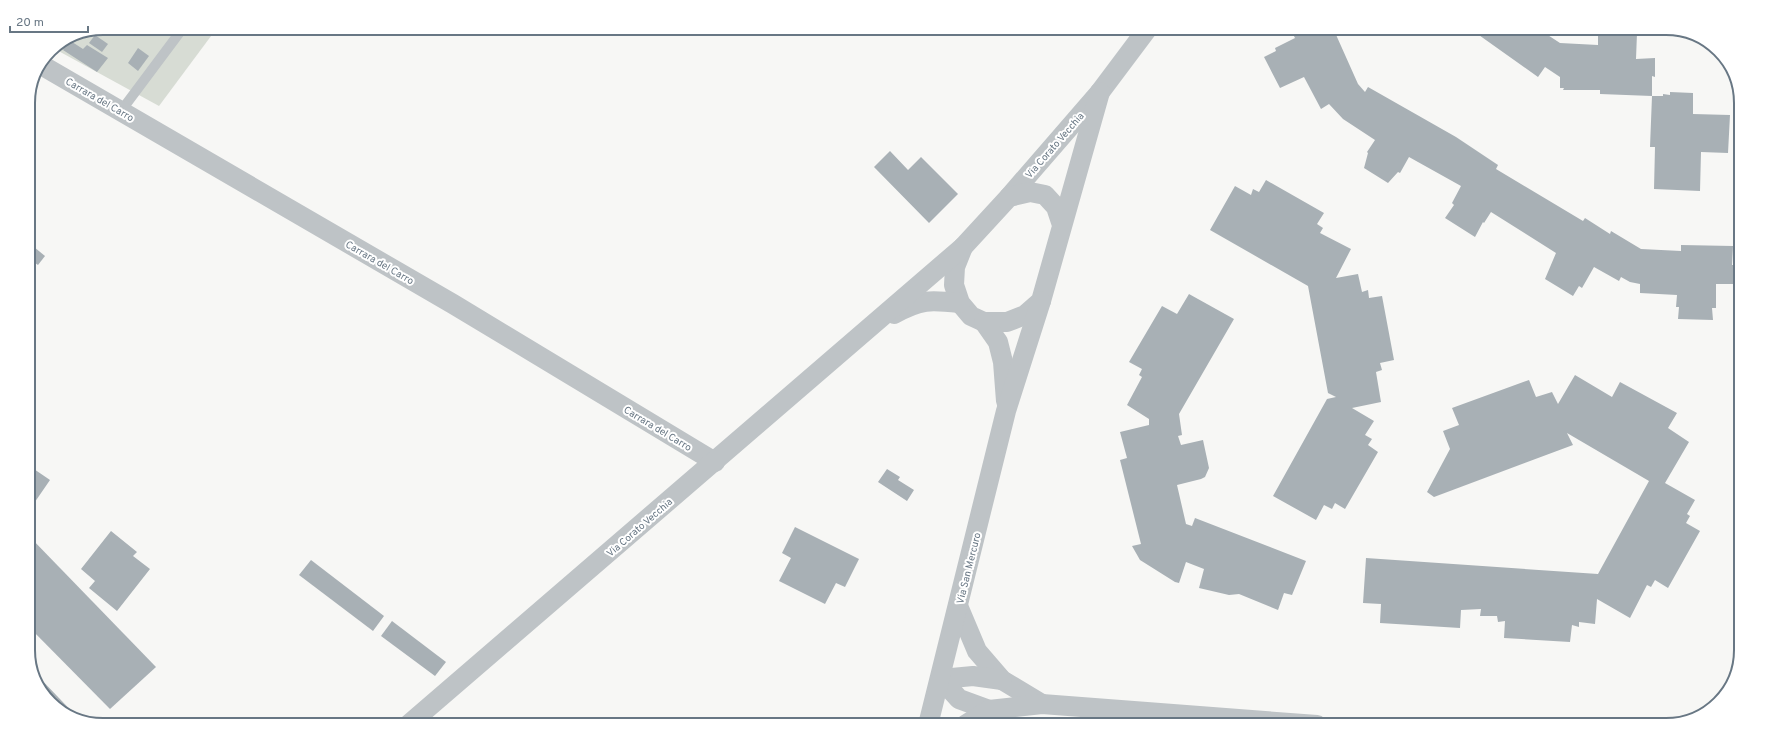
<svg xmlns="http://www.w3.org/2000/svg" width="1769" height="753" viewBox="0 0 1769 753" font-family="Overpass,sans-serif">
<rect width="100%" height="100%" fill="#f7f7f5"/>
<path fill="#d7dcd4" d="M103 28H217L159 106 53 48 75 34Z"/>
<g fill="#a8b0b5">
<path d="M1290 28H1333L1358 84 1365 92 1368 87 1456 137 1498 165 1496 169 1583 221 1585 218 1610 234 1611 231 1641 249 1681 251V245L1733 246 1732 265H1734V284H1716V308H1712L1713 320 1678 319 1679 307H1676L1677 295 1640 293V284L1630 282 1621 277 1619 281 1594 267 1582 288 1579 286 1573 296 1545 279 1556 253 1491 212 1484 223 1483 222 1475 237 1445 218 1454 205 1452 203 1461 186 1409 157 1400 173 1398 172 1388 183 1364 168 1368 153 1367 152 1375 140 1343 119 1329 104 1321 109 1304 77 1280 88 1264 57 1276 51 1275 48 1295 38Z"/>
<path d="M1469 28H1537L1560 43 1598 45V31L1637 33 1636 59 1655 58V77L1652 76V96H1663V94L1670 95V92L1693 93V114L1730 115 1728 153 1701 152 1700 191 1654 189 1655 147H1650L1652 96 1600 94V90H1563L1564 88H1560V77L1545 67 1538 77Z"/>
<path d="M95 35 108 44 102 52 89 43Z"/>
<path d="M69 40 83 49 87 45 108 58 97 72 63 50Z"/>
<path d="M138 48 149 56 138 71 128 63Z"/>
<path d="M890 151 908 170 921 157 958 194 929 223 874 167Z"/>
<path d="M1266 180 1324 213 1317 224 1323 228 1320 233 1351 249 1336 278 1358 274 1362 292 1368 290 1369 298 1382 296 1394 360 1380 363 1382 370 1376 372 1381 402 1352 408 1374 421 1365 435 1372 439 1368 445 1378 452 1345 509 1335 503 1332 509 1324 505 1316 520 1273 496 1327 399 1336 397 1328 393 1308 286 1210 230 1235 186 1251 195 1253 189 1259 192Z"/>
<path d="M34 247 45 256 38 265 28 258V255Z"/>
<path d="M1189 294 1234 319 1179 414 1182 435 1178 436 1181 445 1203 440 1209 468 1205 477 1201 479 1177 485 1186 524 1192 526 1195 518 1306 561 1292 595 1284 593 1278 610 1239 594 1229 595 1199 588 1204 569 1186 562 1179 583 1175 582 1140 560 1132 546 1141 544 1120 460 1127 458 1120 432 1149 425V419L1127 405 1142 377 1139 375 1142 369 1129 362 1162 306 1177 314Z"/>
<path d="M1575 375 1612 397 1620 382 1677 413 1668 428 1689 442 1665 483 1695 500 1687 514 1690 516 1686 523 1700 531 1668 588 1655 580 1651 587 1647 585 1630 618 1597 599 1595 624 1579 622V627L1572 625 1570 642 1504 638 1505 621 1498 622 1497 616H1480L1481 609 1461 610 1460 628 1380 623 1381 604 1363 603 1366 558 1598 574 1649 481 1567 433 1573 445 1434 497 1427 492 1450 449 1443 431 1459 425 1452 408 1529 380 1536 397 1552 392 1558 404Z"/>
<path d="M28 465 50 480 28 512Z"/>
<path d="M887 469 900 477 898 480 914 490 907 501 878 482Z"/>
<path d="M795 527 859 559 845 587 836 583 825 604 779 581 791 558 782 553Z"/>
<path d="M111 531 137 552 133 556 150 569 117 611 89 588 95 581 81 569Z"/>
<path d="M28 535 156 667 110 709 28 626Z"/>
<path d="M311 560 384 616 373 631 299 575Z"/>
<path d="M392 621 446 662 435 676 381 636Z"/>
<path d="M35 673 81 721 75 719 43 695Z"/>
</g>
<g fill="none" stroke-linecap="round" stroke-linejoin="round">
<path stroke="#bec3c6" stroke-width="10" d="M121 111 183 28"/>
<g stroke="#bec3c6" stroke-width="20">
<path d="M43 66 453 304 715 462"/>
<path d="M1009 197 1100 92 1148 28"/>
<path d="M1062 225 1056 207 1045 195 1030 192 1009 197 963 247 955 267 954 285 960 303 971 316 984 322H1007L1025 315 1041 301 1100 92"/>
<path d="M894 314C921 299 930 300 960 303"/>
<path d="M984 322 998 342 1003 362 1006 401"/>
<path d="M958 606 977 651 1002 680 1042 704"/>
<path d="M941 679 973 676 1002 680"/>
<path d="M941 679 959 699 989 710"/>
<path d="M408 725 963 247"/>
<path d="M928 725 1006 411 1041 301"/>
<path d="M965 725 989 710 1042 704 1317 725"/>
</g>
</g>
<g text-anchor="middle" stroke-width="4" stroke-linejoin="round" paint-order="stroke">
<g font-size="10" fill="#687784" stroke="#fff">
<text transform="translate(100 99) rotate(30)" y="4">Carrara del Carro</text>
<text transform="translate(1054 145) rotate(-49)" y="4">Via Corato Vecchia</text>
<text transform="translate(380 262) rotate(30)" y="4">Carrara del Carro</text>
<text transform="translate(658 428) rotate(31)" y="4">Carrara del Carro</text>
<text transform="translate(639 527) rotate(-41)" y="4">Via Corato Vecchia</text>
<text transform="translate(968 568) rotate(-76)" y="4">Via San Mercuro</text>
</g>
</g>
<path d="M0 0H1769V753H0ZM103 35H1666A68 68 0 0 1 1734 103V650A68 68 0 0 1 1666 718H103A68 68 0 0 1 35 650V103A68 68 0 0 1 103 35Z" fill="#fff" fill-rule="evenodd"/>
<path fill="none" stroke="#687784" stroke-width="2" d="M103 35H1666A68 68 0 0 1 1734 103V650A68 68 0 0 1 1666 718H103A68 68 0 0 1 35 650V103A68 68 0 0 1 103 35Z"/>
<path d="M10 26v6h78v-6" fill="none" stroke="#687784" stroke-width="2"/>
<text x="16" y="26" font-size="12" fill="#687784" stroke="#ffffff" stroke-width="3" paint-order="stroke">20 m</text>
</svg>
